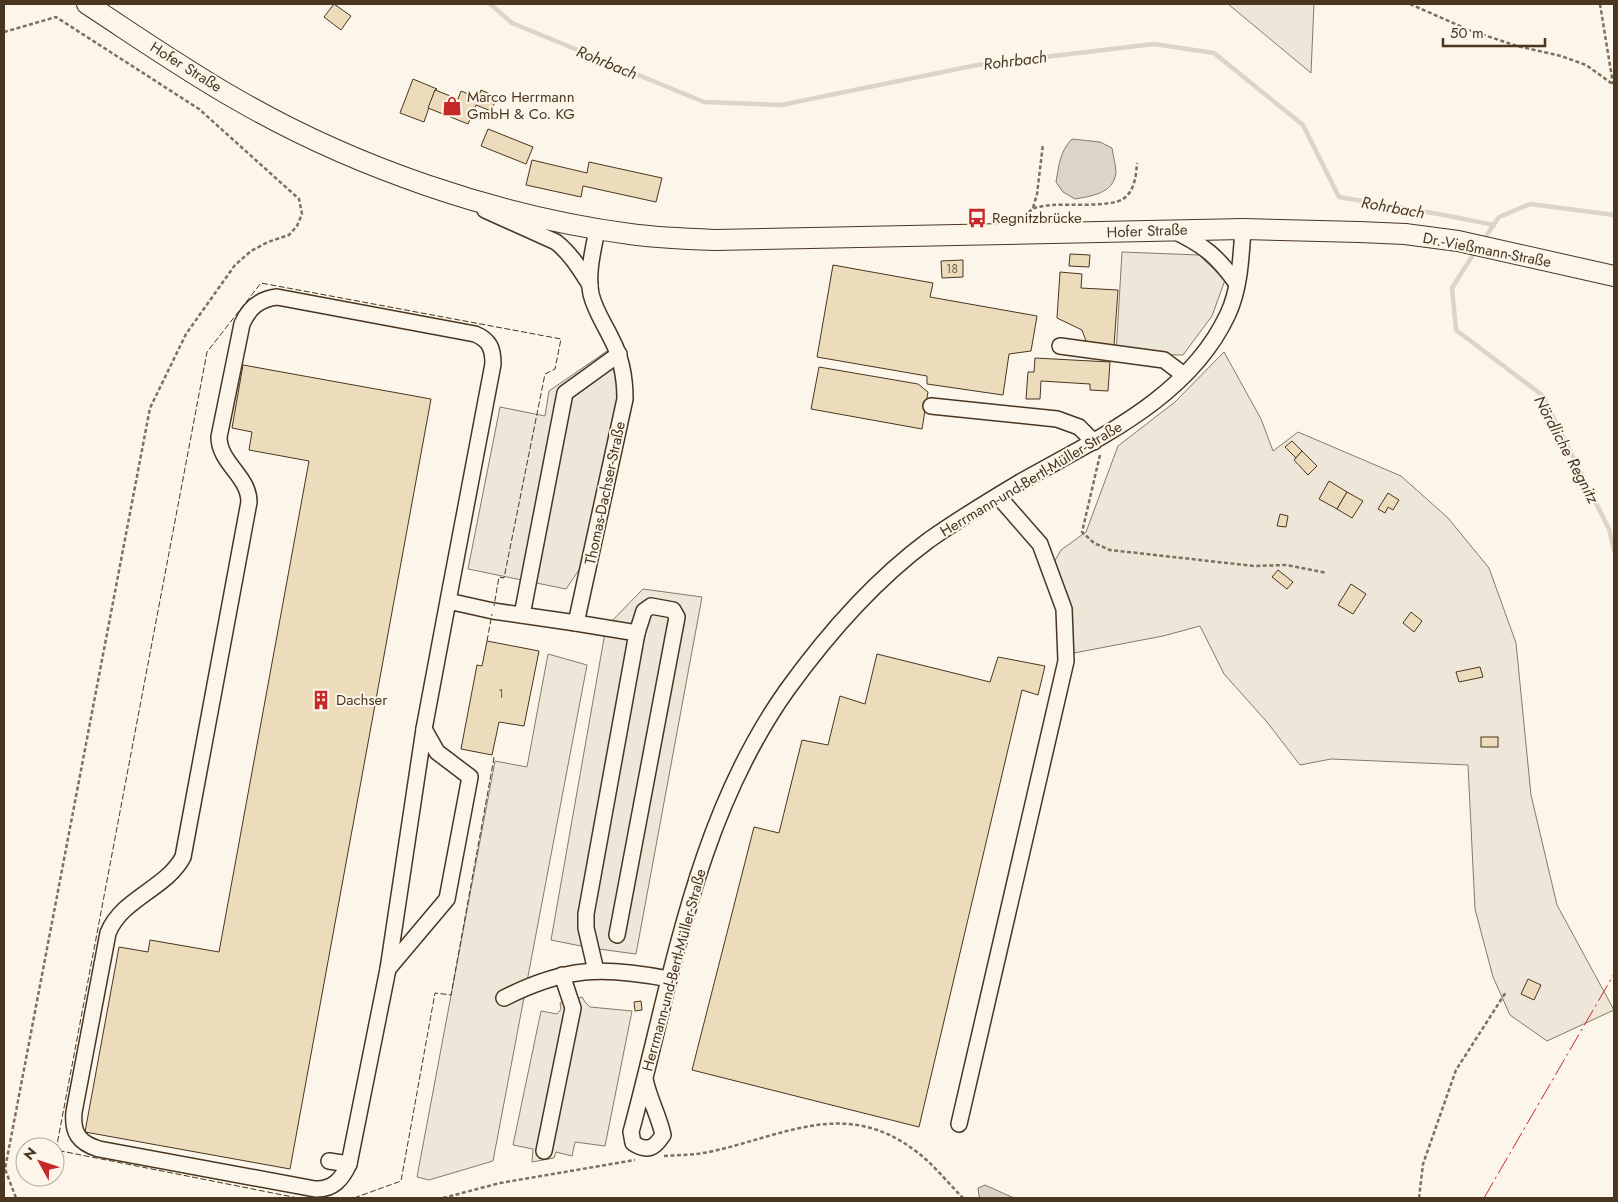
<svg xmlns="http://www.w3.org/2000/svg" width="1618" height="1202" viewBox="0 0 1618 1202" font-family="Jost,sans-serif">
<rect width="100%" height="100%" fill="#fbf6e9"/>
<g fill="#ede6d9" stroke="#887966">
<path d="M1228 4H1314L1311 73Z"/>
<path d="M1122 252 1199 255 1225 280 1212 316 1183 355 1116 354Z"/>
<path d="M1224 352 1261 419 1273 451 1298 432 1401 476 1448 518 1489 568 1516 643 1531 795 1557 905 1614 1010 1547 1041 1510 1015 1493 977 1475 909 1468 765 1331 759 1300 765 1267 722 1224 674 1200 626 1163 636 1074 653 1067 602 1053 564 1061 550 1086 532 1118 446 1175 402Z"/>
</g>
<g fill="#ede7d9" stroke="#887966">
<path d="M607 351 620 389 589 555 566 589 468 569 500 407 545 416 549 391Z"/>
<path d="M643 589 702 597 636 954 591 948 551 940 606 627Z"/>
<path d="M548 654 587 665 493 1161 429 1180 417 1177 495 761 527 767Z"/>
<path d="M582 997 585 1002 590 1007 632 1011 605 1146 575 1142 572 1156 556 1152 554 1158 532 1162 533 1149 513 1145 541 1011 557 1014 561 1009 560 1003Z"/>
</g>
<g fill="#dcd4c6" stroke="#887966">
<path d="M1072 139 1100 142 1112 148C1113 156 1116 165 1116 173 1113 194 1091 196 1075 199L1063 192 1056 182C1059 165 1060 151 1072 139Z"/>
<path d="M985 1185 1014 1198H981L979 1196 978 1188Z"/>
</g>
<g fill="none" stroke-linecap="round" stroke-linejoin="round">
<g stroke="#dcd4c6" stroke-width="4.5">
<path d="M490 4 512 23 704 102 781 105 977 65 1154 44 1214 53 1303 125 1339 197 1444 215 1494 225"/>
<path d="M1482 242 1499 217 1530 204 1614 215"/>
<path d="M1476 250 1452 288 1456 330 1542 395 1609 529 1614 550"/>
</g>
</g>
<g fill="#ecdcbc" stroke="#4a3520">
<path d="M334 4 351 16 341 30 324 17Z"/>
<path d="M413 79 437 89 435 90 424 122 400 113Z"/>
<path d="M435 90 458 99 461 91 478 98 481 90 497 97 491 111 476 105 468 124 428 108Z"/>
<path d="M488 129 533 147 526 164 481 146Z"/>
<path d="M532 160 587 173 589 162 662 178 656 202 583 186 581 197 526 185Z"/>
<path d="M1070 254 1090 255 1089 267 1069 266Z"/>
<path d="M963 260V277L942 278 941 261Z"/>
<path d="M833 265 933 283 930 297 1037 316 1031 351 1009 354 1003 395 927 384V376L817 357Z"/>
<path d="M1060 272 1082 274 1081 288 1118 290 1114 346 1087 344 1082 330 1057 318Z"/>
<path d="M1035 358 1110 362 1108 391 1090 390V384L1041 381 1040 399H1026L1028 372H1034Z"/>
<path d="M243 365 431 399 290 1169 85 1132 119 947 148 952 150 940 219 952 309 461 249 450 252 432 232 428Z"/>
<path d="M819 367 918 384 928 392 922 429 811 409Z"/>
<path d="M1292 441 1302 451 1296 458 1285 447Z"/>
<path d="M1302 451 1317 466 1308 475 1294 460Z"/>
<path d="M1329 481 1347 492 1337 509 1319 499Z"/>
<path d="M1347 492 1363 501 1352 518 1337 509Z"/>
<path d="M1388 493 1399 500 1393 510 1388 507 1385 513 1378 509Z"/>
<path d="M1280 514 1288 516 1286 527 1277 526Z"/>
<path d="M1278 570 1293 582 1287 589 1272 577Z"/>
<path d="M1351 584 1366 594 1353 614 1338 605Z"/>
<path d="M1411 612 1422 621 1414 632 1403 623Z"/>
<path d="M487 641 539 651 524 726 499 722 492 755 461 749 477 665 482 666Z"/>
<path d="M877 654 990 682 998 657 1045 666 1038 695 1022 690 919 1127 692 1070 754 827 779 833 802 740 828 745 840 696 865 704Z"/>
<path d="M1480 667 1483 677 1459 682 1456 672Z"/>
<rect x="1481" y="737" width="17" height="10"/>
<path d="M1528 979 1541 985 1534 1000 1521 994Z"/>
<path d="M641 1001 642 1010 635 1011 634 1002Z"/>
</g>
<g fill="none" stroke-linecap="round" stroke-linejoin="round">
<defs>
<g id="minor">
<path d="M485 210 556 242C571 254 580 269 590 285"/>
<path d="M1174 231C1205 246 1217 256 1237 284"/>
<path d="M1060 346 1164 360 1184 375"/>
<path d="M931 406 1057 419 1079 427 1094 442"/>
<path d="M448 601 493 364C493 349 490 340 475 334L277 297C259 299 249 308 242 324L219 437C219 463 249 476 249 502L183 857C166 889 122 898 108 933L74 1112C72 1133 79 1143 99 1149L315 1189C333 1190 342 1179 349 1164L388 969 424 729 448 601 493 611 576 623 625 399C625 377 622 359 612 340 605 325 595 311 591 294 587 273 593 251 597 230"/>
<path d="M522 615 565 393 619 354"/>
<path d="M576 623 637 633 586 914V928L596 971"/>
<path d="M617 935 677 617 673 610 651 606 644 611 637 633"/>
<path d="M388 969 447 899 470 777 437 752 424 729"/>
<path d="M504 998C565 967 602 966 669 979"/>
<path d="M645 1079C649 1099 659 1116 663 1135 654 1149 647 1152 633 1143L631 1132C672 981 694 821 787 690 826 636 875 580 929 540 959 519 990 500 1022 481 1098 438 1189 398 1228 314 1240 288 1241 257 1243 229"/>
<path d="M959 1124 1066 661 1064 609 1040 544 998 496"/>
<path d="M544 1151 573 1008 562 975"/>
<path d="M329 1161 349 1164"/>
</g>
<path id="major" d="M87 4C136 36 185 70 236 99 353 167 496 216 630 234 659 238 688 239 716 240L1243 229 1359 232 1405 234 1458 241 1614 276"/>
</defs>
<use href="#minor" stroke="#4a3520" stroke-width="18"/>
<use href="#major" stroke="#4a3520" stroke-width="22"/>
<g stroke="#7f6f5c" stroke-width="2.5" stroke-dasharray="4 2.5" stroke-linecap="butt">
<path d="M1410 4 1469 30 1517 46 1561 56 1586 65 1614 85"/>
<path d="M1600 4 1613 84"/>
<path d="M4 32 56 17 199 109 299 199 302 214 297 226 289 235 268 242 251 251 235 265 186 334 150 408 5 1169 16 1198"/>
<path d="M1033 208C1040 207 1046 205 1053 205 1069 204 1111 207 1123 199 1135 191 1136 175 1137 163"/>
<path d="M1024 217 1033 208 1037 194 1043 144"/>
<path d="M1100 455 1082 532 1094 543 1110 550 1254 566 1286 565 1327 573"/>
<path d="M664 1156C679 1155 694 1155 709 1152 784 1136 846 1097 917 1152 934 1165 948 1183 963 1198"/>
<path d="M443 1198 500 1183 635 1160"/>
<path d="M1419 1198 1423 1164 1456 1070 1506 992"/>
</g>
<use href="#minor" stroke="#fbf6e9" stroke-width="15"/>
<use href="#major" stroke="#fbf6e9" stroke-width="20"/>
<g stroke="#4a3520" stroke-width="1" stroke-dasharray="6 2.5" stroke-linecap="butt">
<path d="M487 641 492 614"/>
<path d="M298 1198 56 1150 207 352 261 283 561 339 555 369 545 374 504 578 499 577 494 606"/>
<path d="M354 1198 401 1181 435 993 451 995 494 758 492 755"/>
</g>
<path stroke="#c62828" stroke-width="1" stroke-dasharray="18 4 2.5 4" stroke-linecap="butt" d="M1484 1198 1614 974"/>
</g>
<defs>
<symbol id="shop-bare" viewBox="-9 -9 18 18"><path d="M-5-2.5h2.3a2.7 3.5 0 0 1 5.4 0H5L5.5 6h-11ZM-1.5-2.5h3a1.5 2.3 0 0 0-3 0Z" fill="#c62828" stroke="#fbf6e9" stroke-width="2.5" paint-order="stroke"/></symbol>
<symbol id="bus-bare" viewBox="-9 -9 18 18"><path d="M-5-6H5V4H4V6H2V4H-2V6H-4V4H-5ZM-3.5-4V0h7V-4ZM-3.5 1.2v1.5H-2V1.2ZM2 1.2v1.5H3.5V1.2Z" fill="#c62828" stroke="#fbf6e9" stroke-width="2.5" paint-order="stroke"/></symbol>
<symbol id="building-bare" viewBox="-9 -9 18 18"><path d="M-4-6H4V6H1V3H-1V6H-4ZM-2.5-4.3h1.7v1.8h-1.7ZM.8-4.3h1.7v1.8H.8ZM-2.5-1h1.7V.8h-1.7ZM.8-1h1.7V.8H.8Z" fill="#c62828" stroke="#fbf6e9" stroke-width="2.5" paint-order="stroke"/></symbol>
</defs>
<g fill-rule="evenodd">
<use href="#shop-bare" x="438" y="92" width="28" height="28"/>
<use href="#bus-bare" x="963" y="204" width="28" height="28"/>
<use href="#building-bare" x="307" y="686" width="28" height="28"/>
</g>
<g text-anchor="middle" stroke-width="4" stroke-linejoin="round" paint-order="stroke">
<g font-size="12" fill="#725f47">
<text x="952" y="273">18</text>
<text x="501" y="698">1</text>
</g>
<g font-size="15" fill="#4a3520" stroke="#fbf6e9">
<text transform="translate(186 67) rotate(32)" y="5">Hofer Straße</text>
<text transform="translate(1147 231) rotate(-2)" y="5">Hofer Straße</text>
<text transform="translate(1487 250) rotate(11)" y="5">Dr.-Vießmann-Straße</text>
<text transform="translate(1031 479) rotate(-31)" y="5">Herrmann-und-Bertl-Müller-Straße</text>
<text transform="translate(605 493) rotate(-78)" y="5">Thomas-Dachser-Straße</text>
<text transform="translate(674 970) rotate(-75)" y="5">Herrmann-und-Bertl-Müller-Straße</text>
</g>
<g font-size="15" fill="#4a3520" stroke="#fbf6e9" text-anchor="start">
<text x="467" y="102">Marco Herrmann<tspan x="467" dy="17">GmbH &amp; Co. KG</tspan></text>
<text x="992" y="223">Regnitzbrücke</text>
<text x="336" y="705">Dachser</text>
</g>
<g font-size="16" font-style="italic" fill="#4a3520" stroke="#fbf6e9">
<text transform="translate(1015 60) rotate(-7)" y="6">Rohrbach</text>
<text transform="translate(607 62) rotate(22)" y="6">Rohrbach</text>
<text transform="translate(1393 207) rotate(10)" y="6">Rohrbach</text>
<text transform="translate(1567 449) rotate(62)" y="6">Nördliche Regnitz</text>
</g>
</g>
<rect width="1618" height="1202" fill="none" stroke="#4a3520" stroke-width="10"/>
<g transform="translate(40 1162) rotate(310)"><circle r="24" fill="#fbf6e9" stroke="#b4a999"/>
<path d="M0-4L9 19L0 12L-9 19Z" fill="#c62828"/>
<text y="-8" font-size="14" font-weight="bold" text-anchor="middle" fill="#4a3520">N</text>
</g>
<path d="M1443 38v8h102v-8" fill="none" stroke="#4a3520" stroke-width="2.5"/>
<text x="1450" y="38" font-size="15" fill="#4a3520" stroke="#fbf6e9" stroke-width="4" paint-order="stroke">50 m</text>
</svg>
